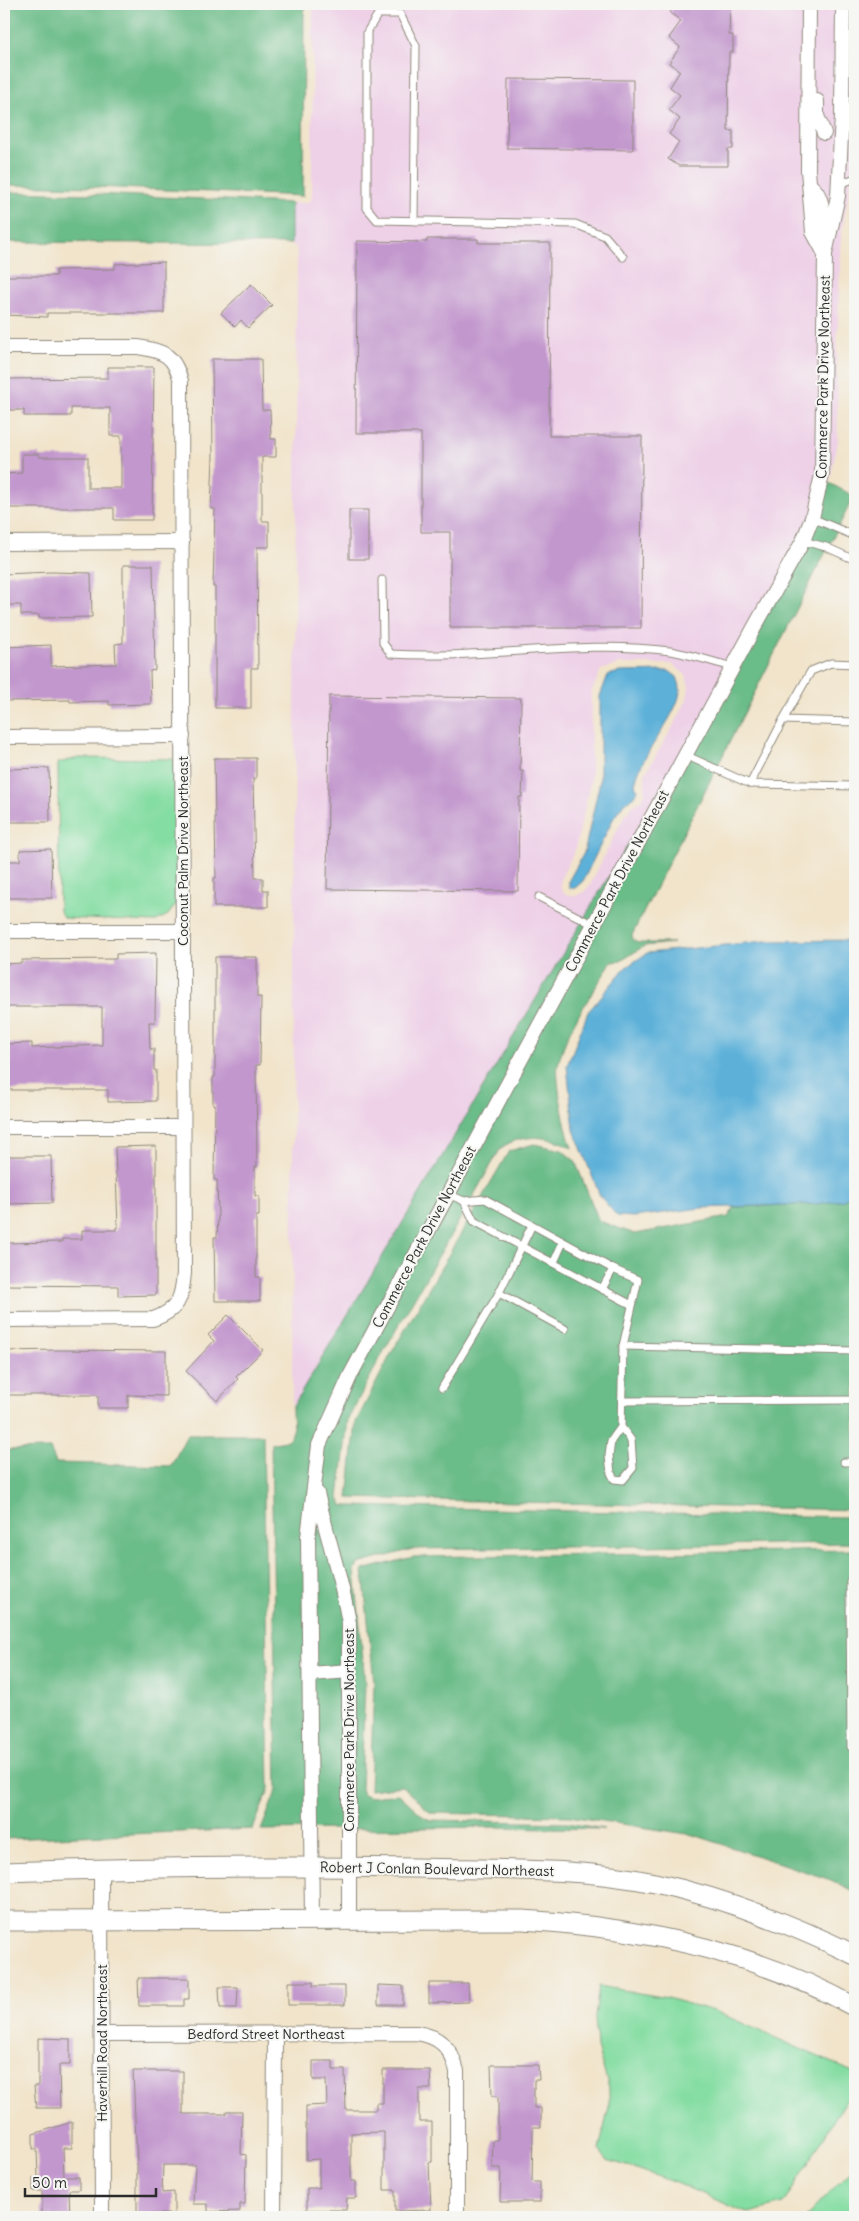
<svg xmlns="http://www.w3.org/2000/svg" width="859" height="2221" viewBox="0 0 859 2221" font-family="Delius,sans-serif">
<rect width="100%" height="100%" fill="#f6f6f2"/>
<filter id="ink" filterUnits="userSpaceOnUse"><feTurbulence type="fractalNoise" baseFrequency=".02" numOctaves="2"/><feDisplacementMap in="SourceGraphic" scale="10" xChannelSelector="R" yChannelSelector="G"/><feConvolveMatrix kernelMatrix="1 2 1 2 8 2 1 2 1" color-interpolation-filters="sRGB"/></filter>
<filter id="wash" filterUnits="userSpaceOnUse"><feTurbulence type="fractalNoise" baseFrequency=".0096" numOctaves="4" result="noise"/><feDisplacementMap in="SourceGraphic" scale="20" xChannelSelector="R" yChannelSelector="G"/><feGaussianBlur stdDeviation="1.12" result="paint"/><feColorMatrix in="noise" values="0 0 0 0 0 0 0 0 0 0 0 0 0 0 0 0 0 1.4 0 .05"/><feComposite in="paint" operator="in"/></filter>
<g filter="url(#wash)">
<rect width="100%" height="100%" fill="#f1e4cb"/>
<path fill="#eed0e7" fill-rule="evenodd" d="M313 4H855V175L852 176 841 234 837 358 838 442 829 483 779 591 292 1408 297 251 296 247 291 244V203H306L311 200 312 196ZM620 664H672L686 675 689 687 687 699 679 716 645 774V794L639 802 630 808 621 822 590 885 584 892 576 896 565 894 560 887 561 878 575 850 591 780V693L601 670Z"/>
<g fill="#84dda2" stroke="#588466">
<path d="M79 758 173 759 176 769V904L168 915 154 922 64 918 59 911 58 763Z"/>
<path d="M599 1986 667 1998 717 2012 855 2073V2086L783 2204 749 2213 744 2212C699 2192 654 2173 607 2160L599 2150 609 2107V2088L597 2047 595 2017Z"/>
<path d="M855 2166V2217H806Z"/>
</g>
<g fill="#6bbc88" stroke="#4b745a">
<path d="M4 4H304L303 196 96 187 4 185Z"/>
<path d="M4 192 95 194 291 203V244L4 242Z"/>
<path d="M829 483 854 496 632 935 633 940 638 943H673L644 946 621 961 611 962C593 994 566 1028 558 1065 555 1079 566 1133 572 1148 552 1135 521 1133 501 1148L385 1349 348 1419 339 1498 342 1505 348 1506 848 1517 855 1519V1543L413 1549 358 1564 355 1571 365 1683 361 1789 363 1794 371 1797 399 1794 425 1818 431 1820 568 1823 604 1829 497 1827 261 1830 277 1789 271 1443C299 1442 292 1431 292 1408L779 591Z"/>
<path d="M534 1144 562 1150 575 1161 599 1221 635 1234 728 1217 735 1207 816 1204 844 1200 855 1191V1510L348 1498 356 1422 392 1352 509 1151Z"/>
<path d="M187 1435H263L269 1789 253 1829 4 1839V1450L50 1449 56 1463 171 1466Z"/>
<path d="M855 1550V1892L831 1880 694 1835 569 1816 431 1813 402 1786 370 1790 374 1683 363 1570 413 1557Z"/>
</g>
<g fill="#5db1d9" stroke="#446e82">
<path d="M669 671 677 677C678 680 680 685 680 689 680 715 639 754 635 785L638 790 632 798 624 803 613 819 583 881 575 888H569V880L584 853 600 781V696L608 675 620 672Z"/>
<path d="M855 940V1191L844 1200 816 1204 701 1208 634 1217 617 1216 600 1196 574 1130 567 1066 588 1012 625 968 647 953 765 941Z"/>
</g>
<g id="blocks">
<g fill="#c297cd">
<path d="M675 4H730L729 35H733V52H729L728 131H733V149H728V166H679L668 159 679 142 669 134 680 119 669 110 680 95 670 87 680 71 669 63 680 47 669 38 681 21 670 13Z"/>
<path d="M508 79 633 80V150L507 148Z"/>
<path d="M427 239H478V243H550L549 436H642L641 628H450V532H421V433H356L357 241 427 242Z"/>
<path d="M164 262V313H47V317L4 315V276H56V270L115 269V264Z"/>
<path d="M251 284 272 305 248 328 241 320 235 327 221 313Z"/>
<path d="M212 359H261L262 410H270L271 439H276V457H262V521H269V547H257L258 668H251V708H215V587H213L215 509H211L213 457Z"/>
<path d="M108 367H154L152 520H114V508H4V474L22 473V454H39V457H88V488H121V436H110V408H71V416H24V410H4V379L108 378Z"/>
<rect x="349" y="510" width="19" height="49"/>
<path d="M123 565H153L155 670 150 671 151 704 109 705V701L70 702V700L4 701V647L51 645V666L116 664 115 644 123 643Z"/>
<path d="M51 572 91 573 92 617 39 618V615H21V605H4V574Z"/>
<path d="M329 696 521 698 520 771H523L522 797H519L518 891 327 889Z"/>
<path d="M214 758H256V779H253L255 878H263V890H268V907H214V878H216Z"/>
<path d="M49 768 50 822H5L4 769Z"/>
<path d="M51 849 52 898H4V861H20V850Z"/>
<path d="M156 953 155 1022H149L150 1049H154V1070H156V1101L108 1102V1090H4V1044L32 1043V1048L102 1045V1007H4V964L22 963V960L116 959V954Z"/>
<path d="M215 957H257V997H261L260 1065H256L257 1167H255V1196H259V1216H256V1277H260V1301H215L214 1237H217L218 1216 217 1180H214L215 1105H213V1077H215Z"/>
<path d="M156 1146V1295L118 1296V1286L4 1285V1243L62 1242V1239H82V1230H116V1227H118L115 1147Z"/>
<path d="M4 1156H51L52 1203 4 1204Z"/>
<path d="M228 1315 263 1350 236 1377 238 1379 217 1401 186 1371 214 1341 208 1335Z"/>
<path d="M58 1350 166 1351V1396L128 1395V1408H98V1395H4V1351Z"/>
<path d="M138 1978H189V1999H184V2006H139Z"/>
<path d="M288 1982H313V1986H345V2005H288Z"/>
<path d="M429 1983H468L469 2002 429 2003Z"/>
<path d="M378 1985 403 1986V2005H378Z"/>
<path d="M219 1987H238L237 2008H220Z"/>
<path d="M38 2038 70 2039V2065H59L60 2108H36L34 2086H38Z"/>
<path d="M313 2061H333V2070H345L346 2110H376V2103H383V2070H430L431 2089H419V2122H432V2162H429L431 2210 395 2211V2190H384V2132L351 2133V2181H356V2198H347L346 2210H307V2188H319V2159L306 2160V2106L327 2105 326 2080H313Z"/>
<path d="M491 2065H538L539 2080H534V2108H541V2127H533L532 2182H540V2202H500L501 2168H492L493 2140H498V2096H492Z"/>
<path d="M133 2071H183V2114H226V2111H242L241 2154 246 2155 245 2204H240V2211L208 2212V2204H193L195 2165H163L162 2193 174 2192V2214H137V2165Z"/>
<path d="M72 2122V2148H63L64 2177H79V2190H69L70 2217H42V2191H33V2178H38L37 2149H33V2134Z"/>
</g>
</g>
</g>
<g filter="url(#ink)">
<use href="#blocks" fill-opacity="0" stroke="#8e887b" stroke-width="1"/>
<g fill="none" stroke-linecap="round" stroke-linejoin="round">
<defs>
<g id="lane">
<path d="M838 185 855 178"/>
<path d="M414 221 416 46 400 14H378L367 32V208L377 220 575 224 605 236 623 257"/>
<path d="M812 518 855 536"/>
<path d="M803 541 826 547 855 560"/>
<path d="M382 580 383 643 391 654C484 660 578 639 670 651 689 654 713 662 733 667"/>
<path d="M855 664 831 663 811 671 783 720 855 722"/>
<path d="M783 720 750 784 855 786"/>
<path d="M685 755 750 784"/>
<path d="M539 897 594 925"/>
<path d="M448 1194 464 1201"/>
<path d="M532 1225 499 1293 565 1329"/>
<path d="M554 1262 563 1242"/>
<path d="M602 1289 613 1269"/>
<path d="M623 1346 855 1351"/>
<path d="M442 1388 499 1293"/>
<path d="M623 1401 855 1400"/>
<path d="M621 1427 631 1440 633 1468 623 1480 614 1479 611 1473 609 1456 611 1441 621 1427 623 1346 638 1280 613 1269 485 1199 464 1201 474 1221 632 1305"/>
<path d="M844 1462H855"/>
<path d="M855 1581H850L851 1747 855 1749"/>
</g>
<g id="street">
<path d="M809 4 808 170 813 232 825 254"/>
<path d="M817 101V116L824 133"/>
<path d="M811 186C826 198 822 221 824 238"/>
<path d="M4 347H138C164 351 174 355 181 381L184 1273C182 1298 179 1310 153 1319L4 1320"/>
<path d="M4 543 182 542"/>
<path d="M4 737 183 736"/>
<path d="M4 931H182"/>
<path d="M4 1127H183"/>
<path d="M317 1493C327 1537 342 1579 349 1623V1920"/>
<path d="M310 1674 350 1671"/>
<path d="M101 1868 102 2217"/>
<path d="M312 1920 308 1537 319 1445 351 1374 754 628 803 541 812 518 822 475 825 254 838 196 842 115 843 4"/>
<path d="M102 2034 416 2033C439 2036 451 2047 457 2071V2217"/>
<path d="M274 2217 275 2034"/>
</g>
<g id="secondary">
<path d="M4 1872C141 1867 279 1866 417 1868 496 1870 577 1867 655 1883 725 1898 791 1924 855 1955"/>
<path d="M4 1921 523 1920C638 1927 754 1951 855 2007"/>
</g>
</defs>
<use href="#lane" stroke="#8e887b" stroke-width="9"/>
<use href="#street" stroke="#8e887b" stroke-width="16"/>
<use href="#secondary" stroke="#8e887b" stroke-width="21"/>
<use href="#lane" stroke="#fff" stroke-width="7"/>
<use href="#street" stroke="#fff" stroke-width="14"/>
<use href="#secondary" stroke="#fff" stroke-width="19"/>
</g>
</g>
<g text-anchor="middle" stroke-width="4" stroke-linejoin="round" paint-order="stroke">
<g font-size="14" fill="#2b2b2b" stroke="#f6f6f2">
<text transform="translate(823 377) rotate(-89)" y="5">Commerce Park Drive Northeast</text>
<text transform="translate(183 851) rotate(-90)" y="5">Coconut Palm Drive Northeast</text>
<text transform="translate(617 881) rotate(-62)" y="5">Commerce Park Drive Northeast</text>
<text transform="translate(424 1237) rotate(-62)" y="5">Commerce Park Drive Northeast</text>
<text transform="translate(349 1730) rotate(-90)" y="5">Commerce Park Drive Northeast</text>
<text transform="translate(437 1869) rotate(1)" y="5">Robert J Conlan Boulevard Northeast</text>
<text x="266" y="2039">Bedford Street Northeast</text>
<text transform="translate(102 2043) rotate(-90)" y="5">Haverhill Road Northeast</text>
</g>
</g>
<rect width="859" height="2221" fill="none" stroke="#f6f6f2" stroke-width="20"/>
<path d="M25 2188v8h131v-8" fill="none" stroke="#2b2b2b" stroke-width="2.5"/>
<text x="32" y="2188" font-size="15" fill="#2b2b2b" stroke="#f6f6f2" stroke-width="4" paint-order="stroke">50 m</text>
</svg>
